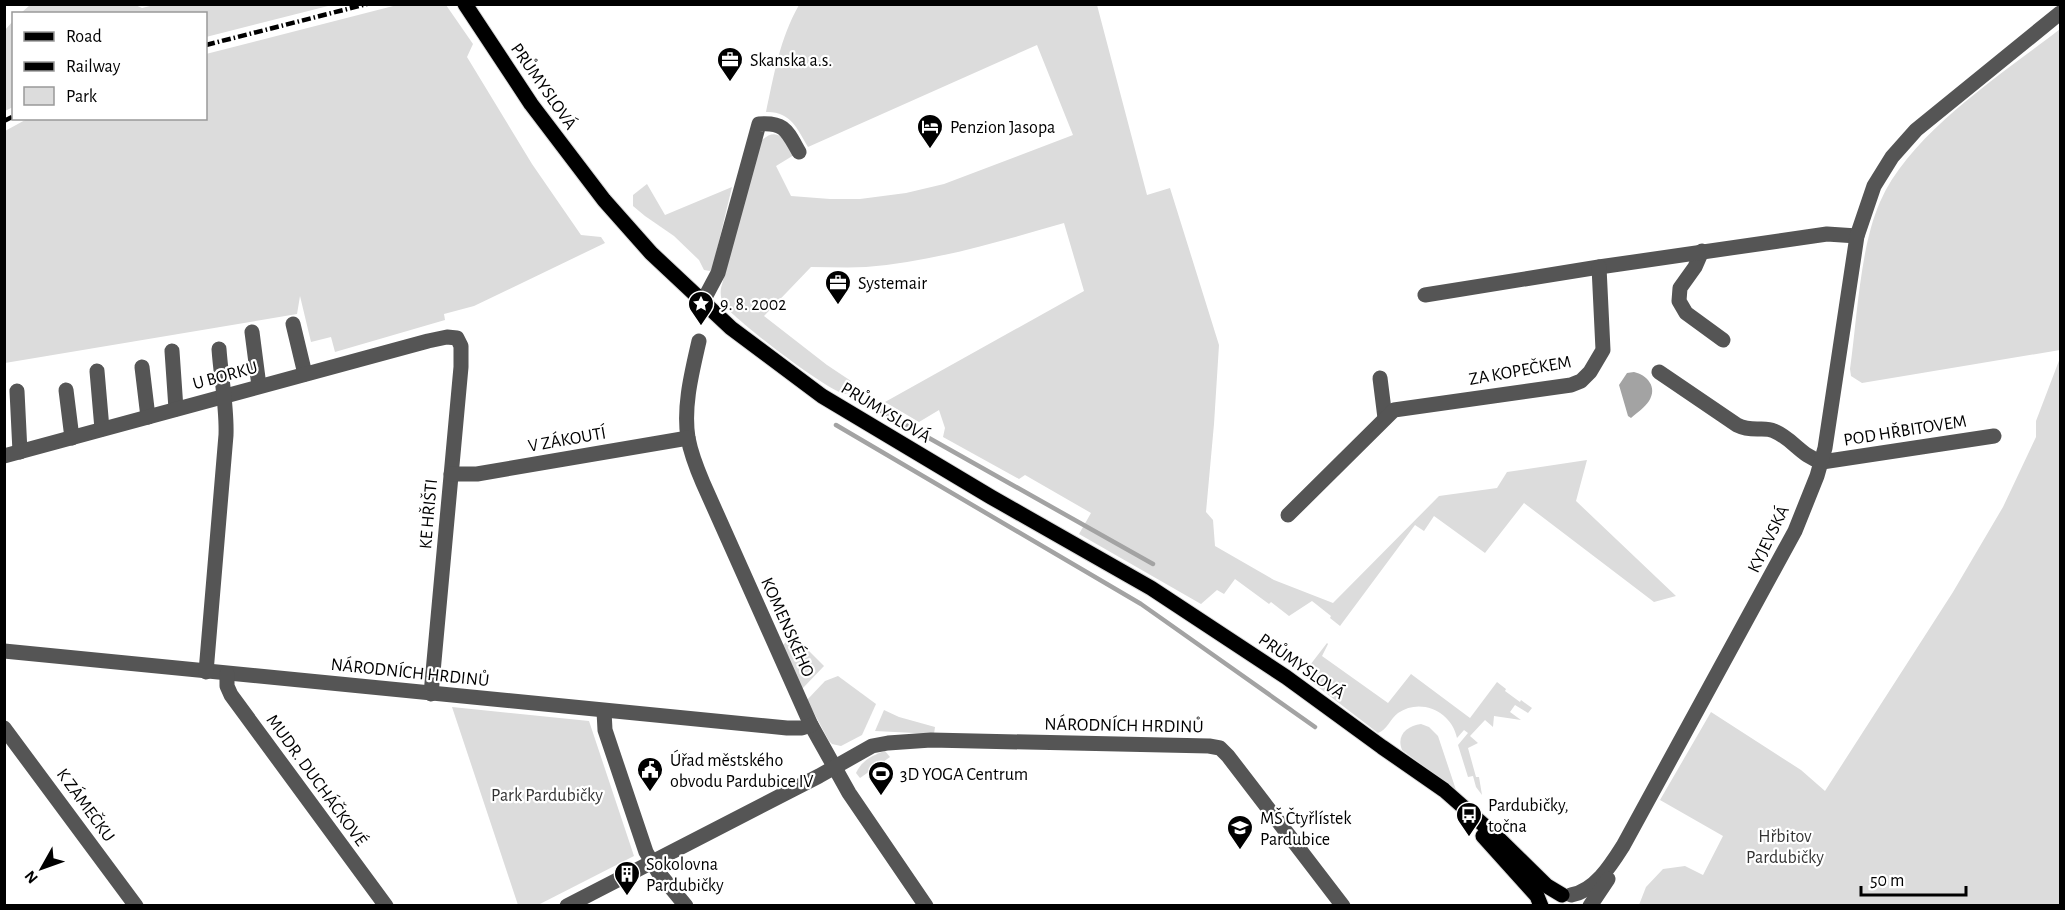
<svg xmlns="http://www.w3.org/2000/svg" width="2065" height="910" viewBox="0 0 2065 910" font-family="'Alegreya Sans',sans-serif">
<rect width="100%" height="100%" fill="#fff"/>
<g fill="#dcdcdc">
<path d="M401 4 446 5 473 44 467 57 532 164 581 235 601 237 605 243 474 306 444 314 445 320 335 352 331 337 311 342 300 296 297 314 5 363V131L27 119 206 118V54Z"/>
<path d="M30 5 133 4 142 8 158 4 332 5 206 37V14L21 13Z"/>
<path d="M799 5H1097L1147 195 1170 188 1219 345 1214 424 1206 512 1213 520 1215 546 1274 580 1333 603 1439 496 1497 488 1507 472 1587 460 1576 501 1676 596 1654 602 1524 503 1485 553 1434 516 1424 531 1415 525 1340 626 1330 618 1331 616 1312 601 1289 616 1271 602 1269 604 1235 579 1224 594 1217 590 1201 604 1079 534 1091 513 1025 475 1019 479 943 437 945 428 939 410 919 422 885 402 1084 291 1064 223C1001 241 932 262 866 267 848 268 829 267 811 267L764 316 827 365 851 381 848 386 855 391 845 394C827 391 738 322 725 306 721 300 720 295 721 288L761 141C778 125 786 141 794 155L776 166 791 196 830 199H860L906 193 944 184 1073 135 1037 45 808 147C797 128 790 111 766 112 774 75 780 38 799 5Z"/>
<path d="M13 21V107L5 111V30Z"/>
<path d="M2060 29V350L1862 383 1851 376 1850 369C1857 320 1860 247 1880 202 1910 133 2001 75 2060 29Z"/>
<path d="M647 184 665 215 732 187 712 270 710 271 704 270 699 260 674 236 645 216 633 206V195Z"/>
<path d="M2060 358V905H1639L1646 887 1663 869 1685 866 1703 875 1723 836 1660 800 1711 712 1801 770 1825 791 1953 592 2003 507 2036 437V421Z"/>
<path d="M793 635 824 666 802 689 782 646Z"/>
<path d="M1327 643 1328 644 1322 656 1388 703 1411 674 1470 718 1497 682 1506 689 1505 691 1520 702 1521 700 1532 708 1528 713 1515 705 1510 712 1521 720 1494 716 1493 727 1485 720 1470 736 1478 743 1468 748 1476 777H1479L1482 795 1476 787 1473 776 1468 777 1458 745 1468 733 1464 730 1457 738C1452 712 1421 697 1398 713 1390 719 1387 730 1378 733L1305 677 1307 669Z"/>
<path d="M838 676 876 704 862 735 841 746 832 744 829 741 807 700 825 681Z"/>
<path d="M452 707 589 721 634 856 538 905H518Z"/>
<path d="M884 710 899 717 935 727 934 734 875 731Z"/>
<path d="M1421 724 1429 727 1438 736 1456 790 1402 750C1396 735 1407 726 1421 724Z"/>
<path d="M885 751 890 757 860 778 856 773C862 760 873 755 885 751Z"/>
</g>
<path fill="#a3a3a3" d="M1634 372C1647 375 1658 387 1649 401 1645 407 1637 413 1631 418L1628 416 1619 385 1627 373Z"/>
<g fill="none" stroke-linecap="round" stroke-linejoin="round">
<g stroke="#a3a3a3" stroke-width="4.5">
<path d="M881 411 1153 564"/>
<path d="M836 425 1141 604 1315 727"/>
</g>
<defs>
<g id="major">
<path d="M465 4 531 104 604 200 651 253 731 328 822 396 991 497 1151 588 1286 677 1382 747 1444 790 1495 835 1547 886 1562 895"/>
<path d="M1483 836 1537 896 1541 906"/>
</g>
</defs>
<use href="#major" stroke="#dbdbdb" stroke-width="17"/>
<g stroke="#555" stroke-width="15">
<path d="M1702 251 1695 267 1680 288 1679 301 1686 313 1723 340"/>
<path d="M1425 295 1599 267 1827 234 1857 236"/>
<path d="M702 303 718 273 759 124C785 122 787 131 799 152"/>
<path d="M293 324 305 374"/>
<path d="M252 332 259 386"/>
<path d="M699 341C692 372 683 406 688 438 691 454 697 469 703 483L811 725 849 793 926 906"/>
<path d="M172 351 176 409"/>
<path d="M142 367 148 417"/>
<path d="M97 371 102 429"/>
<path d="M1659 372 1737 425C1753 433 1763 426 1774 431 1792 438 1802 457 1822 462L1994 436"/>
<path d="M1380 378 1385 418"/>
<path d="M66 390 72 438"/>
<path d="M17 391 20 452"/>
<path d="M4 456 428 341 447 337 457 338 461 346V367L431 694"/>
<path d="M451 474H477L688 438"/>
<path d="M1288 515 1394 410 1571 385 1581 381 1590 372 1603 350 1599 267"/>
<path d="M4 651 787 728H802L811 725"/>
<path d="M206 672 226 435C227 407 221 378 219 349"/>
<path d="M227 674V686L231 695 386 906"/>
<path d="M604 711 605 730 646 852 658 872 686 906"/>
<path d="M4 728 136 906"/>
<path d="M1571 895C1595 891 1611 865 1623 846L1795 531 1817 476 1825 448 1857 236 1874 186 1892 157 1916 130 2060 13"/>
<path d="M567 906 819 776 872 746 888 743 931 740 1209 746 1220 748 1228 756 1343 906"/>
<path d="M1590 906 1608 879"/>
</g>
<use href="#major" stroke="#000" stroke-width="15"/>
<g stroke="#000" stroke-width="4.5" stroke-dasharray="9 3 1.5 3" stroke-linecap="butt">
<path d="M206 45 367 4"/>
<path d="M4 121 14 116"/>
</g>
</g>
<defs>
<symbol id="office-pin" viewBox="-11 -11 22 30"><path d="M0 17L-7.5 6A9.5 9.5 0 1 1 7.5 6Z" fill="#000" stroke="#fff"/><path d="M-6-3h4V-5.5h4V-3h4V5H-6ZM-1-4.5V-3h2v-1.5ZM-6 0V1H6V0Z" fill="#fff"/></symbol>
<symbol id="hotel-pin" viewBox="-11 -11 22 30"><path d="M0 17L-7.5 6A9.5 9.5 0 1 1 7.5 6Z" fill="#000" stroke="#fff"/><path d="M-6-4.5h1.5V1H6V5H4.5V3h-9V5H-6ZM-4 0a1.8 1.8 0 1 1 3.6 0ZM.5 0V-2.5h3Q6-2.5 6 0Z" fill="#fff"/></symbol>
<symbol id="sight-pin" viewBox="-11 -11 22 30"><path d="M0 17L-7.5 6A9.5 9.5 0 1 1 7.5 6Z" fill="#000" stroke="#fff"/><path d="M0-6L1.8-2.2L6-1.7L2.9 1.2L3.7 5.4L0 3.3L-3.7 5.4L-2.9 1.2L-6-1.7L-1.8-2.2Z" fill="#fff"/></symbol>
<symbol id="civic-pin" viewBox="-11 -11 22 30"><path d="M0 17L-7.5 6A9.5 9.5 0 1 1 7.5 6Z" fill="#000" stroke="#fff"/><path d="M-.6-6.5H3V-4.5H.6V-3L4-1V1h2V6H-6V1h2V-1L-.6-3ZM-1.2 2.5V6h2.4V2.5Z" fill="#fff"/></symbol>
<symbol id="stadium-pin" viewBox="-11 -11 22 30"><path d="M0 17L-7.5 6A9.5 9.5 0 1 1 7.5 6Z" fill="#000" stroke="#fff"/><path d="M0-5a6.5 5 0 1 0 0 10a6.5 5 0 1 0 0-10ZM-3.5-1.8h7v3.6h-7Z" fill="#fff"/></symbol>
<symbol id="bus-pin" viewBox="-11 -11 22 30"><path d="M0 17L-7.5 6A9.5 9.5 0 1 1 7.5 6Z" fill="#000" stroke="#fff"/><path d="M-5-6H5V4H4V6H2V4H-2V6H-4V4H-5ZM-3.5-4V0h7V-4ZM-3.5 1.2v1.5H-2V1.2ZM2 1.2v1.5H3.5V1.2Z" fill="#fff"/></symbol>
<symbol id="school-pin" viewBox="-11 -11 22 30"><path d="M0 17L-7.5 6A9.5 9.5 0 1 1 7.5 6Z" fill="#000" stroke="#fff"/><path d="M0-5L7-2L0 1L-7-2ZM-4 1L0 2.5L4 1V4Q0 6-4 4Z" fill="#fff"/></symbol>
<symbol id="building-pin" viewBox="-11 -11 22 30"><path d="M0 17L-7.5 6A9.5 9.5 0 1 1 7.5 6Z" fill="#000" stroke="#fff"/><path d="M-4-6H4V6H1V3H-1V6H-4ZM-2.5-4.3h1.7v1.8h-1.7ZM.8-4.3h1.7v1.8H.8ZM-2.5-1h1.7V.8h-1.7ZM.8-1h1.7V.8H.8Z" fill="#fff"/></symbol>
</defs>
<g fill-rule="evenodd">
<use href="#office-pin" x="715" y="45" width="30" height="40"/>
<use href="#hotel-pin" x="915" y="112" width="30" height="40"/>
<use href="#office-pin" x="823" y="268" width="30" height="40"/>
<use href="#sight-pin" x="686" y="289" width="30" height="40"/>
<use href="#civic-pin" x="635" y="755" width="30" height="40"/>
<use href="#stadium-pin" x="866" y="759" width="30" height="40"/>
<use href="#bus-pin" x="1454" y="800" width="30" height="40"/>
<use href="#school-pin" x="1225" y="813" width="30" height="40"/>
<use href="#building-pin" x="612" y="859" width="30" height="40"/>
</g>
<g text-anchor="middle" stroke-width="4.5" stroke-linejoin="round" paint-order="stroke">
<g font-size="18" fill="#000" stroke="#fff" text-anchor="start">
<text x="750" y="66">Skanska a.s.</text>
<text x="950" y="133">Penzion Jasopa</text>
<text x="858" y="289">Systemair</text>
<text x="720" y="310">9. 8. 2002</text>
<text x="670" y="766">Úřad městského<tspan x="670" dy="21">obvodu Pardubice IV</tspan></text>
<text x="900" y="780">3D YOGA Centrum</text>
<text x="1488" y="811">Pardubičky,<tspan x="1488" dy="21">točna</tspan></text>
<text x="1260" y="824">MŠ Čtyřlístek<tspan x="1260" dy="21">Pardubice</tspan></text>
<text x="646" y="870">Sokolovna<tspan x="646" dy="21">Pardubičky</tspan></text>
</g>
<g font-size="18" fill="#000" stroke="#fff">
<text transform="translate(544 86) rotate(55)" y="6">PRŮMYSLOVÁ</text>
<text transform="translate(1520 370) rotate(-10)" y="6">ZA KOPEČKEM</text>
<text transform="translate(225 375) rotate(-15)" y="6">U BORKU</text>
<text transform="translate(886 412) rotate(31)" y="6">PRŮMYSLOVÁ</text>
<text transform="translate(1905 430) rotate(-9)" y="6">POD HŘBITOVEM</text>
<text transform="translate(567 439) rotate(-10)" y="6">V ZÁKOUTÍ</text>
<text transform="translate(428 514) rotate(-85)" y="6">KE HŘIŠTI</text>
<text transform="translate(1768 539) rotate(-64)" y="6">KYJEVSKÁ</text>
<text transform="translate(788 627) rotate(66)" y="6">KOMENSKÉHO</text>
<text transform="translate(1302 666) rotate(35)" y="6">PRŮMYSLOVÁ</text>
<text transform="translate(410 672) rotate(6)" y="6">NÁRODNÍCH HRDINŮ</text>
<text transform="translate(1124 725) rotate(1)" y="6">NÁRODNÍCH HRDINŮ</text>
<text transform="translate(317 780) rotate(54)" y="6">MUDR. DUCHÁČKOVÉ</text>
<text transform="translate(86 805) rotate(54)" y="6">K ZÁMEČKU</text>
</g>
<g font-size="18" fill="#333" stroke="#fff">
<text x="547" y="801">Park Pardubičky</text>
<text x="1785" y="842">Hřbitov<tspan x="1785" dy="21">Pardubičky</tspan></text>
</g>
</g>
<rect width="2065" height="910" fill="none" stroke="#000000" stroke-width="12"/>
<rect x="12" y="12" width="195" height="108" fill="#ffffff" stroke="#999999" stroke-width="1.5"/>
<rect x="24" y="32" width="30" height="9" fill="#000000" stroke="#999999" stroke-width="1.5"/>
<text x="66" y="42" font-size="18" fill="#000000">Road</text>
<rect x="24" y="62" width="30" height="9" fill="#000000" stroke="#999999" stroke-width="1.5"/>
<text x="66" y="72" font-size="18" fill="#000000">Railway</text>
<rect x="24" y="87" width="30" height="18" fill="#dcdcdc" stroke="#999999" stroke-width="1.5"/>
<text x="66" y="102" font-size="18" fill="#000000">Park</text>
<g transform="translate(42 868) rotate(230)" stroke="#ffffff" stroke-width="4.5" paint-order="stroke">
<path d="M0-4.5L10 22L0 15L-10 22Z" fill="#000000"/>
<text y="-9" font-size="16" font-weight="bold" text-anchor="middle" fill="#000000">N</text>
</g>
<path d="M1861 886v9h105v-9" fill="none" stroke="#000000" stroke-width="3"/>
<text x="1870" y="886" font-size="18" fill="#000000" stroke="#ffffff" stroke-width="4.5" paint-order="stroke">50 m</text>
</svg>
